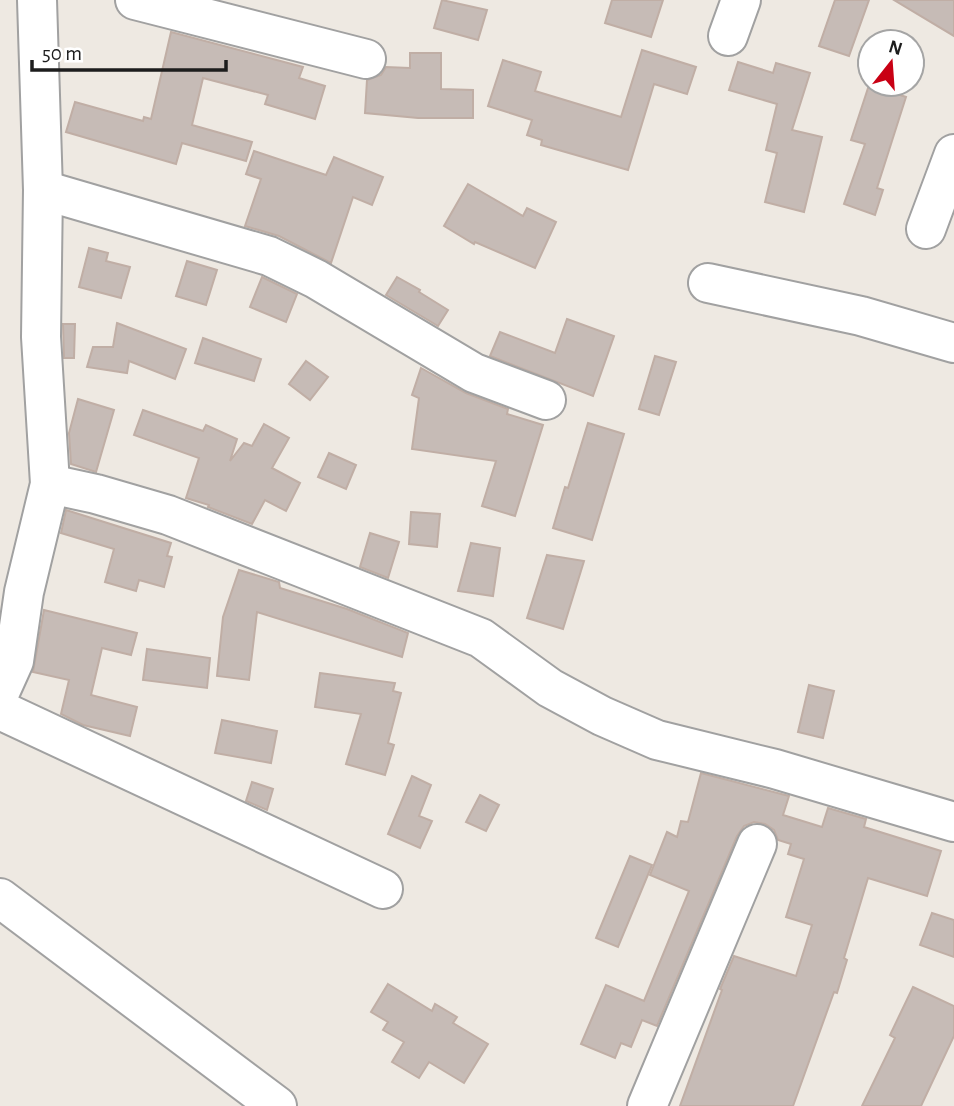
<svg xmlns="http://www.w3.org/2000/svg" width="954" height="1106" viewBox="0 0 954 1106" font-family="'Alegreya Sans',sans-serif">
<rect width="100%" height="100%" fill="#eee9e2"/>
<g fill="#c6bbb6" stroke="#c0aea5" stroke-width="2">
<path d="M442 0 487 10 478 40 434 28Z"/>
<path d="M612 0H663L651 37 605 23Z"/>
<path d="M835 0H869L849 56 819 46Z"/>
<path d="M894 0H954V36Z"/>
<path d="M171 32 303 67 299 78 325 86 315 119 265 104 268 95 203 78 192 125 252 142 246 161 182 143 176 164 66 132 75 102 143 121 144 117 151 119Z"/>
<path d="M642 50 696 67 687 94 654 84 628 170 541 145 542 140 527 135 532 120 488 106 503 60 541 72 535 91 621 117Z"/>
<path d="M410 53H441V89L473 90V118H418L365 113 367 80 381 75 386 67 410 68Z"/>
<path d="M738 62 773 73 776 63 810 73 792 130 822 137 804 212 765 202 777 153 766 150 777 104 729 90Z"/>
<path d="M869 85 906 97 877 188 883 190 875 215 844 204 865 144 851 140Z"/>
<path d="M254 151 326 175 334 157 383 177 372 205 353 197 331 263 279 236 245 226 261 179 246 174Z"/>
<path d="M468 184 523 216 527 208 556 222 535 268 475 242 474 244 444 226Z"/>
<path d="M89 248 108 253 106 261 130 267 121 298 79 287Z"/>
<path d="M187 261 217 270 206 305 176 296Z"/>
<path d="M262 277 297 294 286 322 250 307Z"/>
<path d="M397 277 420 290 419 292 448 310 438 326 386 295Z"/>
<path d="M567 319 614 336 593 396 490 356 500 332 555 353Z"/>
<path d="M117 323 186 349 175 379 129 361 127 373 87 367 93 347H113Z"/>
<path d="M63 324H75L74 358H64Z"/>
<path d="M203 338 261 359 254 381 195 363Z"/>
<path d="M655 356 676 362 659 415 639 409Z"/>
<path d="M306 361 328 377 310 400 289 384Z"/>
<path d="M421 368 466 393 508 409 507 414 543 425 515 516 482 506 496 461 412 449 419 398 412 395Z"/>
<path d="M78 399 114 410 96 472 71 464 69 433Z"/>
<path d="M143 410 203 431 206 425 237 439 230 461 244 443 252 446 264 424 289 438 272 468 300 483 286 511 265 500 252 524 208 507 209 505 186 498 199 458 134 435Z"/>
<path d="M588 423 624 434 592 540 553 528 565 487 568 488Z"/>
<path d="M329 453 356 465 346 489 318 477Z"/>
<path d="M66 510 171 543 167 556 172 557 164 587 139 580 136 591 105 582 114 549 61 533Z"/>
<path d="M411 512 440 514 437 547 409 544Z"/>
<path d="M370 533 399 542 388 578 360 567Z"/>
<path d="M471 543 500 548 493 596 458 591Z"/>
<path d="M547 555 584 561 563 629 527 618Z"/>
<path d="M239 570 279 582 280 588 347 609 408 633 402 657 257 612 249 680 217 676 223 617Z"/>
<path d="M44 610 137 633 131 655 102 648 91 695 137 707 130 736 83 725 61 714 69 680 33 672Z"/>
<path d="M147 649 210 658 207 688 143 680Z"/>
<path d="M320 673 395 683 393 691 401 693 388 743 394 745 385 775 346 764 361 714 315 707Z"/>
<path d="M809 685 834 691 823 738 798 732Z"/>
<path d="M222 720 277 731 271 763 215 753Z"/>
<path d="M701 773 789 796 783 815 822 827 828 808 866 819 864 827 941 851 927 896 868 878 844 958 847 960 837 993 834 992 793 1106H680L722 990 720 989 734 956 796 976 812 925 786 917 804 859 788 854 791 844 778 840 774 830 765 824 754 822 744 826 737 836 657 1026 642 1020 631 1047 621 1043 615 1058 581 1044 606 985 644 1001 689 891 650 875 667 832 677 837 681 821 688 822Z"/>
<path d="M412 776 431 785 419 816 432 821 420 848 388 834Z"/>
<path d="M252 782 273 789 267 810 246 801Z"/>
<path d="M480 795 499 805 486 831 466 822Z"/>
<path d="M630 856 652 865 618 947 596 938Z"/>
<path d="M932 913 954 920V957L920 945Z"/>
<path d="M388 984 432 1011 435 1004 457 1017 453 1023 488 1044 464 1083 429 1062 419 1078 392 1062 404 1042 383 1030 388 1022 371 1012Z"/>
<path d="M913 987 954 1006V1036L921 1106H862L895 1038 890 1035Z"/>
</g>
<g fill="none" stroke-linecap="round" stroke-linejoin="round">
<defs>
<g id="minor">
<path d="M135 0 366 59"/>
<path d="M728 36 741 0"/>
<path d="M43 190 269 256 316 279 474 373 546 400"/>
<path d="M926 229 954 154"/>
<path d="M708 283 861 316 954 343"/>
<path d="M50 484 96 494 168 515 481 638 550 688 602 716 657 740 775 769 954 822"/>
<path d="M0 692 14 661 24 592 50 484 41 337 43 190 37 0"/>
<path d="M0 710 383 889"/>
<path d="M0 898 277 1106"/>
<path d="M647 1106 757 844"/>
</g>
</defs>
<use href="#minor" stroke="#a1a1a1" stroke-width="42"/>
<use href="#minor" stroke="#fff" stroke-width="38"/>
</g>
<g transform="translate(891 63) rotate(17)"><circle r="33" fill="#ffffff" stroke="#a5a5a5" stroke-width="2"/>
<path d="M0-5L12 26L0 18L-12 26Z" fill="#c90014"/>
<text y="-10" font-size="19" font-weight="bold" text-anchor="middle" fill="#1d1d1d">N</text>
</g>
<path d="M32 60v10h194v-10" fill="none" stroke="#1d1d1d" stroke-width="3.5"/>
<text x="42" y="60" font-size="21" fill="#1d1d1d" stroke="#ffffff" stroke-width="5" paint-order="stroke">50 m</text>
</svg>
